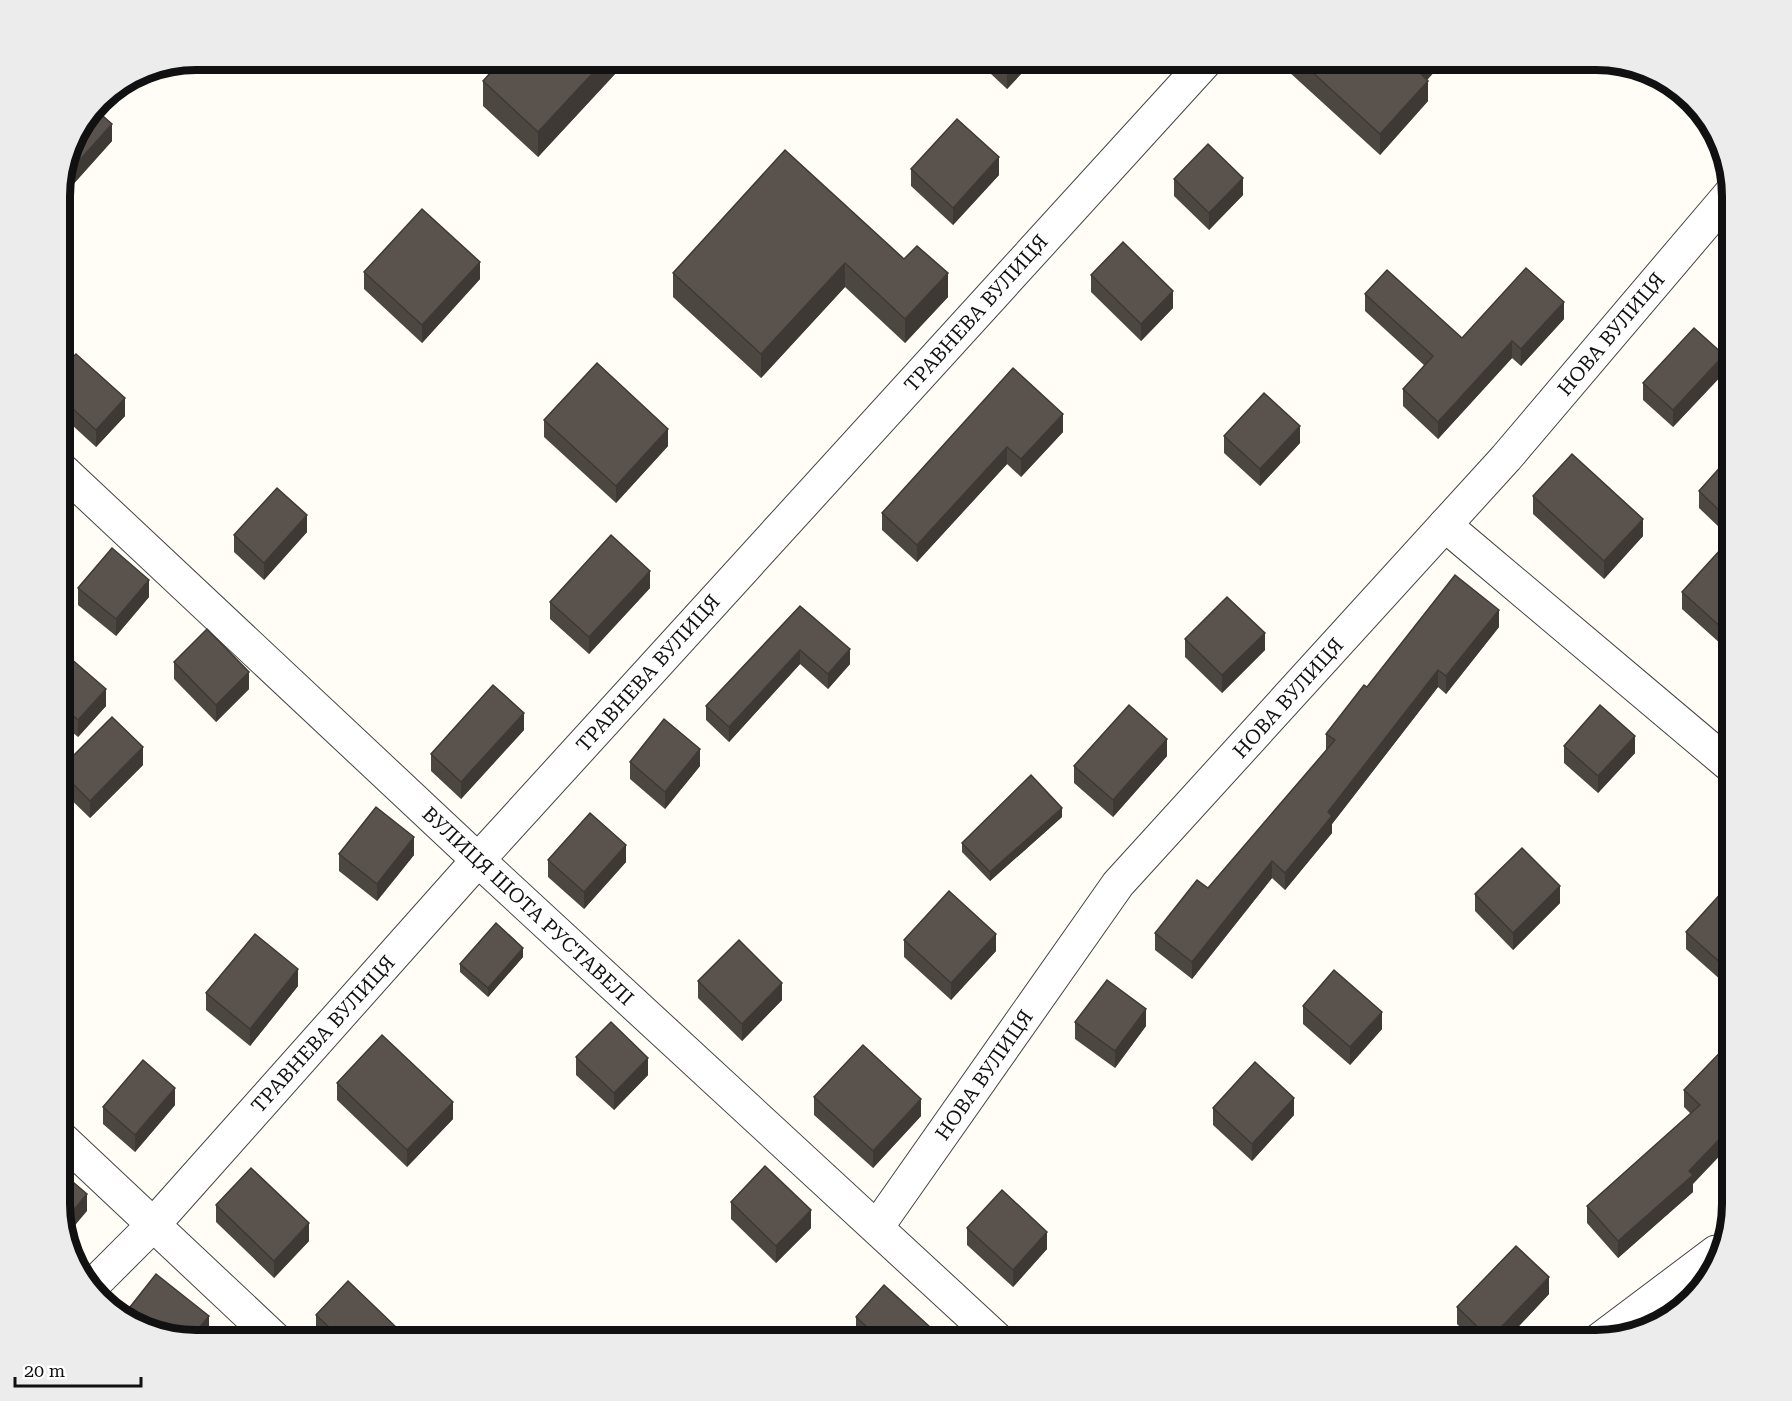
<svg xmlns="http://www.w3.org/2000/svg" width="1792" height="1401" viewBox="0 0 1792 1401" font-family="'Roboto Serif',serif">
<rect width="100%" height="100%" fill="#fffdf5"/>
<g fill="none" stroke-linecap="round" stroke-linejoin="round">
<defs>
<g id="minor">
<path d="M60 468 478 860 999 1341"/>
<path d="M1445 525 1732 767"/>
<path d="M60 1137 277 1341"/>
<path d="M877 1227 1118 884 1506 458 1731 193"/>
<path d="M92 1286 153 1225 478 860 1207 60"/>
<path d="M1599 1340 1716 1252"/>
</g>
</defs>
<use href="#minor" stroke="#444" stroke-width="35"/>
<use href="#minor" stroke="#fff" stroke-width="33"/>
</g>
<g fill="#4d4742">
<path d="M502 60H628L538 157 483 106V81Z"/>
<path d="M976 60H1034L1007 89Z"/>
<path d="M1288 60H1445L1427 80 1428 101 1380 155 1288 71Z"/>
<path d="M1673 86 1679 88 1712 129 1709 132 1673 99Z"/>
<path d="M74 136 112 141 69 189 62 183Z"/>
<path d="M911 169 999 175 953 225 911 186Z"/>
<path d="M1174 179 1243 195 1209 230 1174 196Z"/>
<path d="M904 259 948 297 905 343 845 287 761 378 673 297V273Z"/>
<path d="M364 272 480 279 422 343 364 289Z"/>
<path d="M1091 275 1173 308 1141 341 1091 292Z"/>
<path d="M1365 294 1462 338 1564 319 1521 366 1512 358 1438 439 1403 406V389L1425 366 1365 311Z"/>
<path d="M1013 368 1063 432 1021 477 1007 464 917 562 882 530V513Z"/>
<path d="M60 370 125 416 96 447 60 414Z"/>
<path d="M1724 373 1673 427 1643 400V383Z"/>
<path d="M544 420 668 446 616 503 544 437Z"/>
<path d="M1224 436 1300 443 1260 486 1224 453Z"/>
<path d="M1732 454 1722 530 1699 508V491Z"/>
<path d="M1533 496 1643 536 1604 579 1533 514Z"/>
<path d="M307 532 264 580 234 552V535Z"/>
<path d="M1732 537V654L1682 609V592Z"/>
<path d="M78 588 149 597 116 636 78 605Z"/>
<path d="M650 588 589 654 550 619V602Z"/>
<path d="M800 606 850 664 828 689 800 664 729 742 706 720V706Z"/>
<path d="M1499 627 1446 694 1438 687 1332 824V833L1285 890 1272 878 1192 979 1155 950V933L1208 888 1326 751V734L1367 687Z"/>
<path d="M1185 639 1265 650 1222 693 1185 657Z"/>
<path d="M60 653 106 706 78 737 60 722Z"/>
<path d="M174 662 249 689 216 722 174 679Z"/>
<path d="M1732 677V704L1727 699V682Z"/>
<path d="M524 730 461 799 431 771V754Z"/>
<path d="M1564 746 1635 753 1598 793 1564 763Z"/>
<path d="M1167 756 1113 817 1074 783V766Z"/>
<path d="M630 762 700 766 665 809 630 779Z"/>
<path d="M143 765 90 818 60 789V769Z"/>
<path d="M1062 817 990 881 962 852V843Z"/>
<path d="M339 854 414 855 377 901 339 871Z"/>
<path d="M548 860 626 862 584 909 548 877Z"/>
<path d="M1475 894 1560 903 1513 950 1475 911Z"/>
<path d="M1732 896V990L1686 949V932Z"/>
<path d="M904 940 996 951 951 1000 904 957Z"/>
<path d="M523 957 488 997 460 972V964Z"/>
<path d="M698 981 782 1000 742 1041 698 998Z"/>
<path d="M298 986 250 1046 206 1010V993Z"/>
<path d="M1303 1006 1382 1029 1350 1065 1303 1024Z"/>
<path d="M1075 1022 1146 1026 1115 1068 1075 1039Z"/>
<path d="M1732 1040 1693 1184V1192L1618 1258 1587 1223V1206L1691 1114 1684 1107V1090Z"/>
<path d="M576 1057 648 1075 614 1110 576 1075Z"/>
<path d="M337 1083 453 1119 407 1167 337 1100Z"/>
<path d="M814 1097 921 1116 873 1168 814 1115Z"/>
<path d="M175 1105 135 1152 103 1124V1107Z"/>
<path d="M1213 1108 1294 1115 1252 1161 1213 1125Z"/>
<path d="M731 1202 811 1228 776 1263 731 1219Z"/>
<path d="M216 1205 309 1241 274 1278 216 1222Z"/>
<path d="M967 1228 1047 1249 1013 1287 967 1245Z"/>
<path d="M1549 1294 1505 1341H1474L1457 1324V1307Z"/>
<path d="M316 1315 398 1341H326L316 1332Z"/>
<path d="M856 1317 930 1341H864L856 1334Z"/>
</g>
<g fill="#3f3936">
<path d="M605 60H628L538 157V132Z"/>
<path d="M1018 60H1034L1007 89V72Z"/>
<path d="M1426 60H1445L1417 91V70Z"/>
<path d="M1428 81V101L1380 155V134Z"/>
<path d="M112 124V141L69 189V172Z"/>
<path d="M999 157V175L953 225V208Z"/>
<path d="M1243 178V195L1209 230V213Z"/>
<path d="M480 262V279L422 343V325Z"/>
<path d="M845 263V287L761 378V354Z"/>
<path d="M948 273V297L905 343V319Z"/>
<path d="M1173 291V308L1141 341V324Z"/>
<path d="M1564 302V319L1521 366V349Z"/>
<path d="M1512 341V358L1438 439V422Z"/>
<path d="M1724 355V373L1673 427V410Z"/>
<path d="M125 398V416L96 447V430Z"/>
<path d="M1063 414V432L1021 477V459Z"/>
<path d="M1300 426V443L1260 486V469Z"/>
<path d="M668 429V446L616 503V486Z"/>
<path d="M1007 447V464L917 562V545Z"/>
<path d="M1732 501V519L1722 530V513Z"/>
<path d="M307 515V532L264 580V563Z"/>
<path d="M1643 519V536L1604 579V561Z"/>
<path d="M650 571V588L589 654V637Z"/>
<path d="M149 580V597L116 636V619Z"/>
<path d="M1732 585V602L1727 590Z"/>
<path d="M1499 610V627L1446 694V676Z"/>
<path d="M1265 633V650L1222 693V675Z"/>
<path d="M850 649V664L828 689V674Z"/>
<path d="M800 650V664L729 742V727Z"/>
<path d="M1438 670V687L1332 824V833L1285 890V873L1328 812Z"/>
<path d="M249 672V689L216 722V705Z"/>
<path d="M106 689V706L78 737V720Z"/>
<path d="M524 713V730L461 799V782Z"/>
<path d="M1635 736V753L1598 793V776Z"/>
<path d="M1167 739V756L1113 817V800Z"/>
<path d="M143 747V765L90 818V801Z"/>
<path d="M700 749V766L665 809V792Z"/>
<path d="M1062 808V817L990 881V872Z"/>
<path d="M414 837V855L377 901V884Z"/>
<path d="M626 845V862L584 909V892Z"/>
<path d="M1272 861V878L1192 979V962Z"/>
<path d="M1560 886V903L1513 950V933Z"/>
<path d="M996 934V951L951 1000V983Z"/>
<path d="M523 948V957L488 997V988Z"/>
<path d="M298 969V986L250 1046V1029Z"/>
<path d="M782 983V1000L742 1041V1024Z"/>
<path d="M1146 1009V1026L1115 1068V1051Z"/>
<path d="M1382 1012V1029L1350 1065V1047Z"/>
<path d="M648 1058V1075L614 1110V1093Z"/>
<path d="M175 1088V1105L135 1152V1135Z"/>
<path d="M1294 1098V1115L1252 1161V1144Z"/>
<path d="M921 1099V1116L873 1168V1151Z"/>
<path d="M453 1102V1119L407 1167V1150Z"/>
<path d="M1732 1126V1143L1693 1184V1192L1618 1258V1241L1689 1171Z"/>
<path d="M87 1194V1211L66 1236 63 1223Z"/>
<path d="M811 1210V1228L776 1263V1246Z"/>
<path d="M309 1223V1241L274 1278V1261Z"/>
<path d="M1047 1232V1249L1013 1287V1270Z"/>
<path d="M1549 1277V1294L1505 1341H1490V1339Z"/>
<path d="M209 1316V1333L203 1341H196L190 1339Z"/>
<path d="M930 1327V1341H917Z"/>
<path d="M398 1329V1341H387Z"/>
</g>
<g fill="#5a524d" stroke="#3f3936" stroke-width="1.5">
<path d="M502 60H605L538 132 483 81Z"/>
<path d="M994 60H1018L1007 72Z"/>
<path d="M1299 60H1426L1417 70 1428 81 1380 134Z"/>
<path d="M95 109 112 124 69 172 65 169 74 136Z"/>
<path d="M957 119 999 157 953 208 911 169Z"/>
<path d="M1208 144 1243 178 1209 213 1174 179Z"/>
<path d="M785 150 904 259 917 246 948 273 905 319 845 263 761 354 673 273Z"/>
<path d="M422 209 480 262 422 325 364 272Z"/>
<path d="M1123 242 1173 291 1141 324 1091 275Z"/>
<path d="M1526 268 1564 302 1521 349 1512 341 1438 422 1403 389 1433 356 1365 294 1387 270 1462 338Z"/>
<path d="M1694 328 1724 355 1673 410 1643 383Z"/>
<path d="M76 354 125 398 96 430 60 397V370Z"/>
<path d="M597 363 668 429 616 486 544 420Z"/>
<path d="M1013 368 1063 414 1021 459 1007 447 917 545 882 513Z"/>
<path d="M1264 393 1300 426 1260 469 1224 436Z"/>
<path d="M1572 454 1643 519 1604 561 1533 496Z"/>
<path d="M1732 454V501L1722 513 1699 491Z"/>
<path d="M277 488 307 515 264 563 234 535Z"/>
<path d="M611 535 650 571 589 637 550 602Z"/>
<path d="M1732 537V585L1727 590 1732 594V637L1682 592Z"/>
<path d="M112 548 149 580 116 619 78 588Z"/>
<path d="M1455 575 1499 610 1446 676 1438 670 1328 812 1332 816 1285 873 1272 861 1192 962 1155 933 1197 880 1208 888 1335 740 1326 734 1364 685 1367 687Z"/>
<path d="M1227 597 1265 633 1222 675 1185 639Z"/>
<path d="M800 606 850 649 828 674 800 650 729 727 706 706Z"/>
<path d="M207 629 249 672 216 705 174 662Z"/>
<path d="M62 651 106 689 78 720 60 704V653Z"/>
<path d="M1732 677V686L1727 682Z"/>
<path d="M493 685 524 713 461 782 431 754Z"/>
<path d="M1129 705 1167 739 1113 800 1074 766Z"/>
<path d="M1600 705 1635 736 1598 776 1564 746Z"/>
<path d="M112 717 143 747 90 801 60 771V769Z"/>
<path d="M664 719 700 749 665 792 630 762Z"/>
<path d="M1031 775 1062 808 990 872 962 843Z"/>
<path d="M376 807 414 837 377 884 339 854Z"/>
<path d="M590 813 626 845 584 892 548 860Z"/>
<path d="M1522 848 1560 886 1513 933 1475 894Z"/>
<path d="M1724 890 1732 896V973L1686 932Z"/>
<path d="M949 891 996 934 951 983 904 940Z"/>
<path d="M496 923 523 948 488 988 460 964Z"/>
<path d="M255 934 298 969 250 1029 206 993Z"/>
<path d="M739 940 782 983 742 1024 698 981Z"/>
<path d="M1334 970 1382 1012 1350 1047 1303 1006Z"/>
<path d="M1107 980 1146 1009 1115 1051 1075 1022Z"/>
<path d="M611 1022 648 1058 614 1093 576 1057Z"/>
<path d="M382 1035 453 1102 407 1150 337 1083Z"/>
<path d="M1732 1040V1126L1689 1171 1693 1175 1618 1241 1587 1206 1700 1105 1684 1090Z"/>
<path d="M863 1045 921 1099 873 1151 814 1097Z"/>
<path d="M143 1060 175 1088 135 1135 103 1107Z"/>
<path d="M1255 1062 1294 1098 1252 1144 1213 1108Z"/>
<path d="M765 1166 811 1210 776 1246 731 1202Z"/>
<path d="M251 1168 309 1223 274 1261 216 1205Z"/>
<path d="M60 1171 87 1194 63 1223 60 1213Z"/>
<path d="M1002 1190 1047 1232 1013 1270 967 1228Z"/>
<path d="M1516 1246 1549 1277 1490 1339 1457 1307Z"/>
<path d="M156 1274 209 1316 190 1339 123 1316Z"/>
<path d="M348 1281 398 1329 387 1341H344L316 1315Z"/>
<path d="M884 1285 930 1327 917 1341H882L856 1317Z"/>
<path d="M1363 1327 1375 1341H1347Z"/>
</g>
<g text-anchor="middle" stroke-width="6" stroke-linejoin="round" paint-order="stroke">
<g font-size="20" fill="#111" stroke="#fff">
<text transform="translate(976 313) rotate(-48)" y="7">ТРАВНЕВА ВУЛИЦЯ</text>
<text transform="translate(1611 334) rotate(-50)" y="7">НОВА ВУЛИЦЯ</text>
<text transform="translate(648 673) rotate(-48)" y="7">ТРАВНЕВА ВУЛИЦЯ</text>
<text transform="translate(1288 698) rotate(-48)" y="7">НОВА ВУЛИЦЯ</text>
<text transform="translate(528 906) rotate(43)" y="7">ВУЛИЦЯ ШОТА РУСТАВЕЛІ</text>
<text transform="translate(323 1034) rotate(-48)" y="7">ТРАВНЕВА ВУЛИЦЯ</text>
<text transform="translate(984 1075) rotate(-55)" y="7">НОВА ВУЛИЦЯ</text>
</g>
</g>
<path d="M0 0H1792V1401H0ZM196 70H1596A126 126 0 0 1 1722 196V1204A126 126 0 0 1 1596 1330H196A126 126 0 0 1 70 1204V196A126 126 0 0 1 196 70Z" fill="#ececec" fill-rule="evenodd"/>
<path fill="none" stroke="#111" stroke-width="8" d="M196 70H1596A126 126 0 0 1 1722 196V1204A126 126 0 0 1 1596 1330H196A126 126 0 0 1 70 1204V196A126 126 0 0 1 196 70Z"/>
<path d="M15 1377v9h126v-9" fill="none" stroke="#111111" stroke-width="3"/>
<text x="24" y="1377" font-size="18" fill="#111111" stroke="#ffffff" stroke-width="4.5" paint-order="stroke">20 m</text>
</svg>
